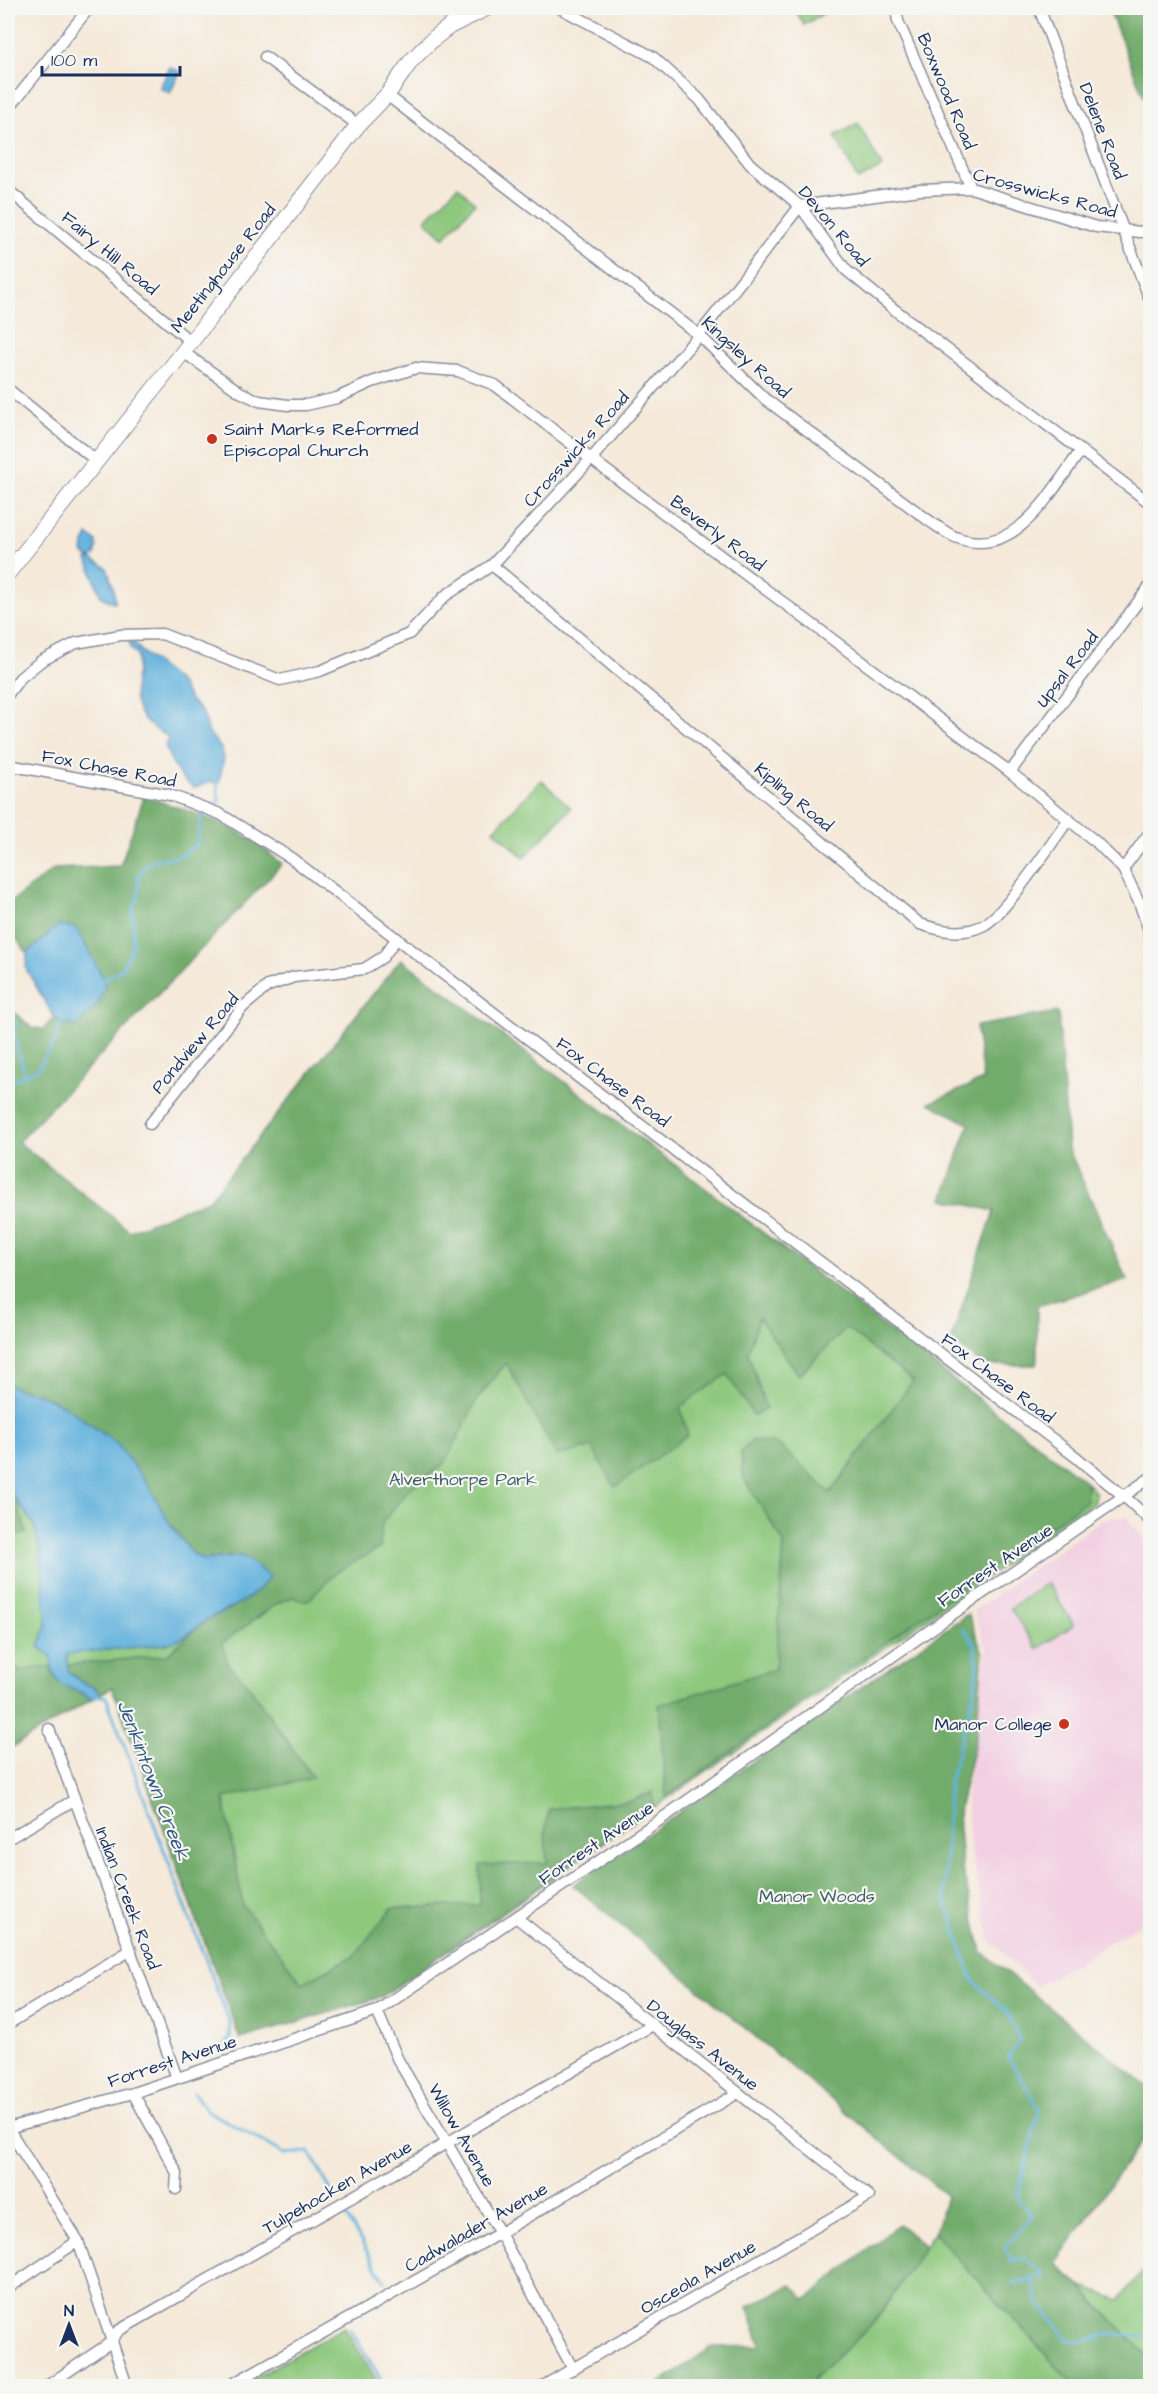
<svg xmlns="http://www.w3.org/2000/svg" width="1158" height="2394" viewBox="0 0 1158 2394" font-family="'Architects Daughter',sans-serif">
<rect width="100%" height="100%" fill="#f6f6f2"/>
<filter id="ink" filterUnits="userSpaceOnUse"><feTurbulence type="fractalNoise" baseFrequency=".0167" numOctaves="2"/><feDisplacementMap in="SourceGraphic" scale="12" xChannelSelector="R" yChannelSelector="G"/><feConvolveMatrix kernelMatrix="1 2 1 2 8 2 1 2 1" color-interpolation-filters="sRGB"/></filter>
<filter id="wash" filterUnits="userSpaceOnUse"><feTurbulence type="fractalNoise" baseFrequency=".008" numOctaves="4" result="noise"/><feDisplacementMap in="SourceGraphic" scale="24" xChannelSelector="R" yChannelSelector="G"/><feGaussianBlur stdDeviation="1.35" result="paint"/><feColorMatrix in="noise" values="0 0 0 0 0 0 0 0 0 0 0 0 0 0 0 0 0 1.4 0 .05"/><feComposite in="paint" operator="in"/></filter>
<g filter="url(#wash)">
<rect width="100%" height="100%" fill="#f5e9d9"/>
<path fill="#f2cfe1" d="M1126 1517 1150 1544V1918L1037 1987 990 1940 971 1852 966 1798 987 1649 973 1611 1103 1519Z"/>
<g fill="#8dc87d" stroke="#547c6e" stroke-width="1.5">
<path d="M794 8H823L826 12 804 25Z"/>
<path d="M858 123 882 167 858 180 835 136Z"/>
<path d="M458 186 475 203 444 238 425 220Z"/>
<path d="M541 780 571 808 524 858 494 830Z"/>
<path d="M401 959 675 1165 1087 1483 1096 1493 1095 1502 381 1997 240 2039 112 1687 8 1750V1007L32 1028 18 1142 130 1232 210 1199Z"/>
<path d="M1047 1583 1074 1625 1037 1649 1010 1608Z"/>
<path d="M934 2233 1075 2386H815L813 2379 874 2323Z"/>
<path d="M1150 2263V2359L1080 2286 1119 2300Z"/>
<path d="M344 2327 380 2386H247L245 2383Z"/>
</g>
<g fill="#72ac6c" stroke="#466e65" stroke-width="1.5">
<path d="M1109 8H1150V113L1110 12Z"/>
<path d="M144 797C180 807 217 819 249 838 260 845 271 855 282 864L18 1142 130 1231 210 1199 401 959 675 1165 1087 1483 1086 1501 666 1797 659 1705 775 1669 784 1543 743 1477 741 1452 753 1440 779 1445 830 1493 913 1381 846 1328 799 1375 759 1318 748 1352 766 1409 754 1416 727 1374 680 1407 688 1435 615 1487 592 1447 557 1456 506 1363 478 1398 444 1464 409 1489 382 1523 380 1548 336 1572 310 1599 302 1601 293 1597 278 1603 222 1643 228 1665 246 1682 313 1778 224 1798 243 1906 302 1983 354 1956 392 1908 480 1905V1865L547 1863 545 1833 549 1809 630 1801 653 1792 654 1806 381 1997 240 2039 112 1687 98 1695 97 1689 80 1681 69 1671 68 1665 167 1655 207 1619 232 1608 242 1556 203 1560 192 1553 170 1524 147 1483 116 1443 66 1407 42 1395 17 1389 8 1384V1007L32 1028 44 1029 54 1017 62 1023 105 986 84 942 59 925 27 953 8 928V904L54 869 120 866Z"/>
<path d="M1058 1012 1068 1148 1127 1280 1037 1306V1365H983L951 1340 994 1211 943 1199 969 1124 929 1103 983 1080 976 1026Z"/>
<path d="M8 1489 17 1500C17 1513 25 1521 26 1534H9L8 1536Z"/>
<path d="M968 1614 983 1653 976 1737 958 1814 962 1868 982 1952 1150 2089V2129L1056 2262 1150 2359V2386H1075L934 2233 947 2196 573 1885Z"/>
<path d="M8 1659 19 1671 51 1666C53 1688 77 1688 92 1699L8 1750Z"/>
<path d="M899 2224 925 2246 874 2323 813 2379 815 2386H750L722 2381 713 2386H655L712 2347 761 2346 747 2307 792 2285 806 2300Z"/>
</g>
<g fill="#63b2dd" stroke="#3f709e" stroke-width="1.5">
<path d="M170 67 180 72 170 93 160 88Z"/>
<path d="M88 535 96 541 97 548 95 555 90 558 83 553 84 544Z"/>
<path d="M90 558 107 568 114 590 115 603 101 597 87 559Z"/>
<path d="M133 641 142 652 179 682 190 700 203 713 209 733 221 748 224 758 219 783 210 782 194 788C178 777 171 763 165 745L168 741 167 736C144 724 131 710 135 683 136 673 139 664 137 654L131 649 129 642Z"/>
<path d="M59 925 76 928 103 977 105 986 98 1004 77 1026 62 1023 54 1017 26 969 27 953Z"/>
<path d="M8 1384 17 1389 42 1395 66 1407 116 1443 147 1483 170 1524 192 1553 203 1560 242 1556 253 1563 269 1577C253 1602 230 1605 207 1620 191 1630 186 1639 166 1644L67 1654 69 1672 80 1681 97 1689 98 1695 92 1699C67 1681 54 1696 51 1656L39 1647 47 1624 40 1549 34 1524 8 1489Z"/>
</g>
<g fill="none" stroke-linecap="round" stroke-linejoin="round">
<g stroke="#63b2dd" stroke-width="3">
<path d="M213 807 219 803 217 781"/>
<path d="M103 980 122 969 133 945V907L137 901 139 889 138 875 151 861 181 856 197 844 201 816 208 811"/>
<path d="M8 1013 15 1018 16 1025 14 1035 25 1075"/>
<path d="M8 1083 38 1069 51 1048 62 1023"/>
<path d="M963 1629 974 1642 978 1668 971 1706 949 1782 944 1896 972 1979 1008 2013 1020 2040 1008 2058 1040 2109 1017 2198 1033 2216 1005 2247 1010 2260 1026 2259 1045 2276 1014 2283"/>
<path d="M94 1695 106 1697 230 2024V2038L225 2046 186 2057"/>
<path d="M194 2093 206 2110 285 2154 310 2152 333 2195"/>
<path d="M344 2212 385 2282"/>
<path d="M1033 2279 1036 2299 1067 2339 1081 2342 1109 2334 1150 2336"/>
<path d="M350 2329 385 2386"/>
</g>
</g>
</g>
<g filter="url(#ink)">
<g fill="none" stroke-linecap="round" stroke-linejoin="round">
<defs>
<g id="street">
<path d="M560 8 653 57 699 99 750 164 800 206 846 270 895 310 1150 503"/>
<path d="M896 8 898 21 971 188"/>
<path d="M1039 8 1150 300"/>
<path d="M265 57 358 125"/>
<path d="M387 95 699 335 765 399 928 520C937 526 946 533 955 537 1016 561 1050 492 1080 452"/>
<path d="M8 109 89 8"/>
<path d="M8 190 191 342"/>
<path d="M183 352 240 392 259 401 288 405H306L337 398 372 382 416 368 458 371 495 385 591 459 1010 772 1096 842 1123 869 1139 902 1149 930 1150 941"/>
<path d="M8 389 95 460"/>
<path d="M492 565 920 924C941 931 963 936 984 925 1006 913 1052 842 1069 819"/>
<path d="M8 694 20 678 41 661 76 643 121 635 162 634 280 680 320 671 409 634 445 596 492 565 591 459 699 335 800 206 920 190 971 188 1096 227 1140 232 1150 229"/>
<path d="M8 765 170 795 220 814 291 858 1076 1457C1100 1478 1128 1497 1150 1521"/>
<path d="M1010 772 1150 586"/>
<path d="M1123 869 1150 832"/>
<path d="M150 1124 243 1007 268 986 294 977 364 969 383 957 397 938"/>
<path d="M49 1729 177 2078"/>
<path d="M8 1839 74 1800"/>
<path d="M517 1918 869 2196 543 2386"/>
<path d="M377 2011 398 2060 500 2233 573 2369"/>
<path d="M8 2024 131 1950"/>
<path d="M133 2093 177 2173 176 2189"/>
<path d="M8 2128 133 2093 377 2011 667 1815 967 1604 1150 1478"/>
<path d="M8 2128 78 2241 127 2386"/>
<path d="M8 2288 78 2241"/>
<path d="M47 2386 111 2342 118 2331 651 2026"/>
<path d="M229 2386 500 2233 738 2093"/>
</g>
<path id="secondary" d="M8 573 191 342 358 125 387 95 411 61 433 39 450 26 487 8"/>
</defs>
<use href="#street" stroke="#888c9c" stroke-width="13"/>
<use href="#secondary" stroke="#888c9c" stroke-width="17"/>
<use href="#street" stroke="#fff" stroke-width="10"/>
<use href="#secondary" stroke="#fff" stroke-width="15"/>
</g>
</g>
<g fill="#c8321e" stroke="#f6f6f2" stroke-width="2">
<circle cx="212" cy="439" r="6"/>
<circle cx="1064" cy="1724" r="6"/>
</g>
<g text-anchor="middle" stroke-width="4.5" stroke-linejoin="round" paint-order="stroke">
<g font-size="18" fill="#1b2f5e" stroke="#f6f6f2">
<text transform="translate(947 91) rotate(67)" y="6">Boxwood Road</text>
<text transform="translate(1103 131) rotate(69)" y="6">Delene Road</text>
<text transform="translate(1045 193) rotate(15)" y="6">Crosswicks Road</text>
<text transform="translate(834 226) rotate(50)" y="6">Devon Road</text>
<text transform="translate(110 253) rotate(40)" y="6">Fairy Hill Road</text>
<text transform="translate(223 268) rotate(-52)" y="6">Meetinghouse Road</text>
<text transform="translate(746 357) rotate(42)" y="6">Kingsley Road</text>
<text transform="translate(576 449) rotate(-48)" y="6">Crosswicks Road</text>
<text transform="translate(718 533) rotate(37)" y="6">Beverly Road</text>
<text transform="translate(1067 669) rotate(-53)" y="6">Upsal Road</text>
<text transform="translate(109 768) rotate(11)" y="6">Fox Chase Road</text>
<text transform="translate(794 797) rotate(40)" y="6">Kipling Road</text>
<text transform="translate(195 1043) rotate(-50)" y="6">Pondview Road</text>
<text transform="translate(613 1082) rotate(37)" y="6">Fox Chase Road</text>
<text transform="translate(998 1378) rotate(37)" y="6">Fox Chase Road</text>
<text transform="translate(995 1565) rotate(-34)" y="6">Forrest Avenue</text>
<text transform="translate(596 1843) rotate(-34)" y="6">Forrest Avenue</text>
<text transform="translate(128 1898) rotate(69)" y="6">Indian Creek Road</text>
<text transform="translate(703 2045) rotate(38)" y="6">Douglass Avenue</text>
<text transform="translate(172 2061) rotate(-18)" y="6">Forrest Avenue</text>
<text transform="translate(462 2135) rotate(60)" y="6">Willow Avenue</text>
<text transform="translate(337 2187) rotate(-30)" y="6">Tulpehocken Avenue</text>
<text transform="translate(476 2227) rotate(-30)" y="6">Cadwalader Avenue</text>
<text transform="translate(698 2277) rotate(-30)" y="6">Osceola Avenue</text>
</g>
<g font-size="18" fill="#1b2f5e" stroke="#f6f6f2" text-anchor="start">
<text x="224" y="435">Saint Marks Reformed<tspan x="224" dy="21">Episcopal Church</tspan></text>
<text x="1052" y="1730" text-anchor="end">Manor College</text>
</g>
<g font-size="18" fill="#3d5d67" stroke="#f6f6f2">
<text x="463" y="1485">Alverthorpe Park</text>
<text x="817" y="1902">Manor Woods</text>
</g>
<g font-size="20" font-style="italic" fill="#315684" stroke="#f6f6f2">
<text transform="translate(154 1780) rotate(69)" y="7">Jenkintown Creek</text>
</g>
</g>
<rect width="1158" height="2394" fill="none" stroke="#f6f6f2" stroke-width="30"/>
<g transform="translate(69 2325)" stroke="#f6f6f2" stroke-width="4.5" paint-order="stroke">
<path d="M0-4.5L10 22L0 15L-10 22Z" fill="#1b2f5e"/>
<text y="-9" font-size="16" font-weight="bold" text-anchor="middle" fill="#1b2f5e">N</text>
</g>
<path d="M42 66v9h138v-9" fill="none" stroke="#1b2f5e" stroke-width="3"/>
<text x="51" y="66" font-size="18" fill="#1b2f5e" stroke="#f6f6f2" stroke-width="4.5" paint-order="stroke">100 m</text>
</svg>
